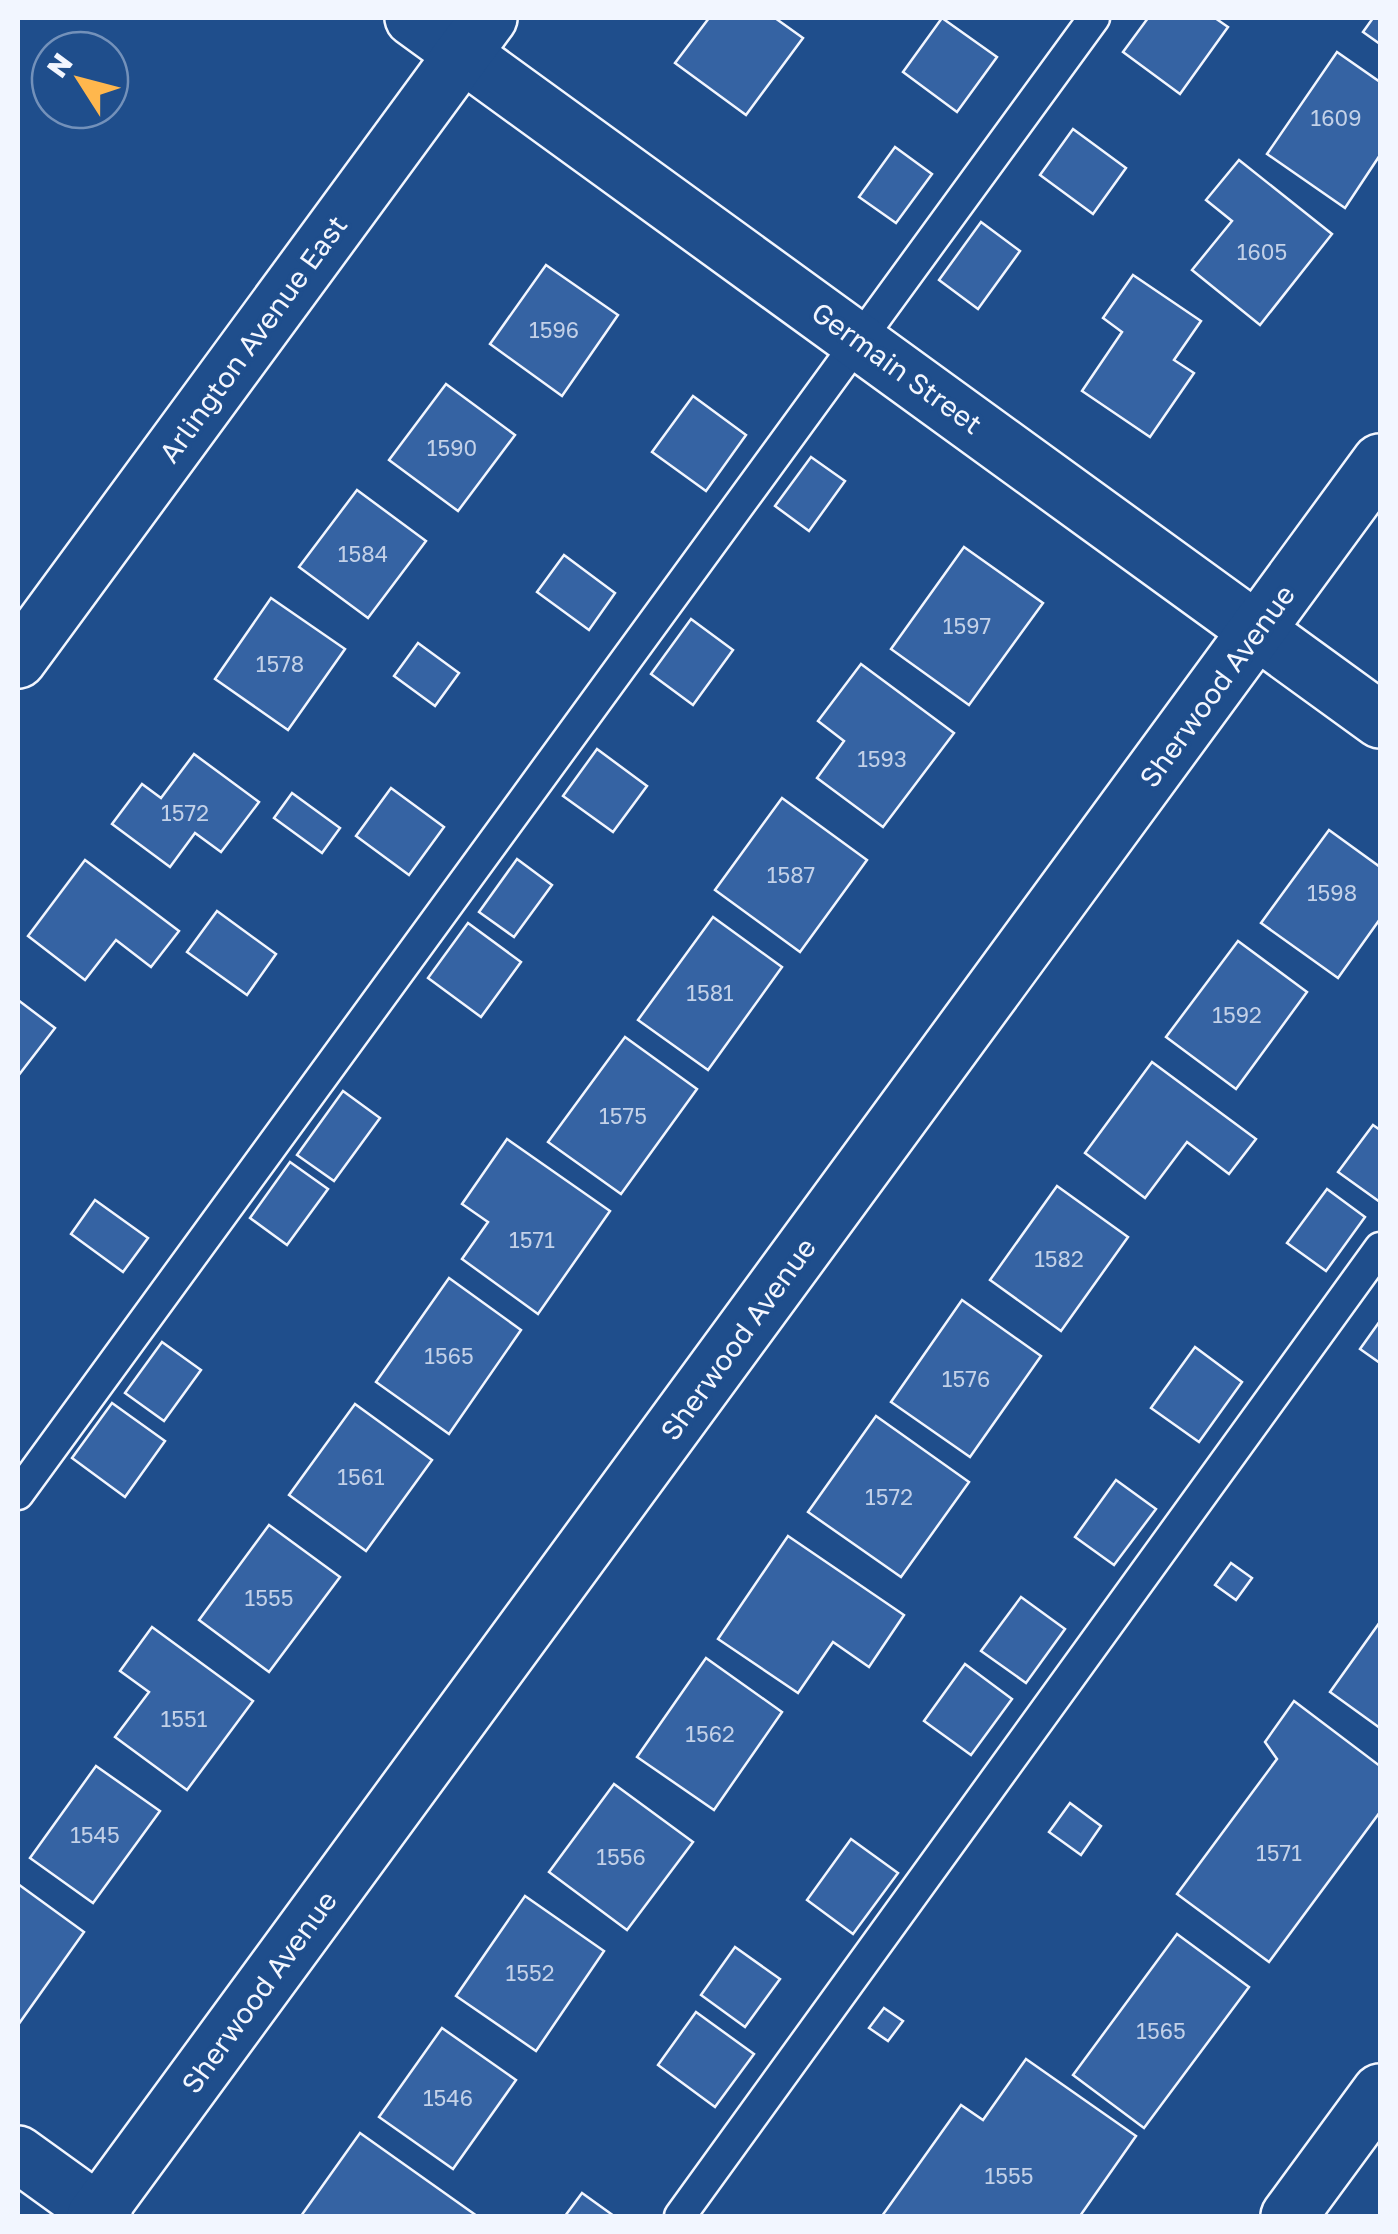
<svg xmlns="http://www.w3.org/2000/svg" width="1398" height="2234" viewBox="0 0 1398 2234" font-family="'Golos Text',sans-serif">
<rect width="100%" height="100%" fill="#1f4e8c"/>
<g fill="#3563a3" stroke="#f2f6ff" stroke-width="2.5">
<path d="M709 18H775L803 38 746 115 675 63Z"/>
<path d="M942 18 997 57 957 112 903 72Z"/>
<path d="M1148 18H1215L1228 27 1180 94 1123 52Z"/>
<path d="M1373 18H1380V44L1363 32Z"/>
<path d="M1337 52 1380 82V155L1345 208 1267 154Z"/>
<path d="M1073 129 1126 168 1093 214 1040 175Z"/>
<path d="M895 147 932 174 896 223 859 197Z"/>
<path d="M1239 160 1332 234 1260 325 1192 270 1232 221 1206 200Z"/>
<path d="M981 222 1020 251 978 309 939 280Z"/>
<path d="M546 265 618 315 562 396 490 344Z"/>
<path d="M1133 275 1201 321 1174 360 1194 373 1150 437 1082 391 1122 332 1103 318Z"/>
<path d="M446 384 515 435 458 511 389 460Z"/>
<path d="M693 396 746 435 706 491 652 452Z"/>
<path d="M811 457 845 481 809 531 775 506Z"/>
<path d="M357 490 426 541 368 618 299 567Z"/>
<path d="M964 547 1043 603 969 705 891 649Z"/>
<path d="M564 555 615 593 589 630 537 592Z"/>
<path d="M271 598 345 649 288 730 215 679Z"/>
<path d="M691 619 733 650 693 705 651 674Z"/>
<path d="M418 643 459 673 435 706 394 676Z"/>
<path d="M861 664 954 733 883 827 817 778 844 741 818 721Z"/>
<path d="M597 749 647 786 613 832 563 796Z"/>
<path d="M194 754 259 802 221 852 195 833 170 867 112 824 142 784 161 798Z"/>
<path d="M391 788 444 827 409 875 356 836Z"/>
<path d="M292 793 340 828 322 853 274 818Z"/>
<path d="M782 798 867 860 800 952 715 890Z"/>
<path d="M1329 830 1380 867V919L1338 978 1261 923Z"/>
<path d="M517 859 552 885 514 937 479 912Z"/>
<path d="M85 860 179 931 151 967 116 940 85 980 28 936Z"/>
<path d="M217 911 276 954 247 995 187 952Z"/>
<path d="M713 917 782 967 708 1070 638 1020Z"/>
<path d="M468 923 521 962 481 1017 428 978Z"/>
<path d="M1238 941 1307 992 1236 1089 1166 1037Z"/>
<path d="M18 1000 55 1028 18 1076Z"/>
<path d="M625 1037 697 1089 621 1194 548 1142Z"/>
<path d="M1152 1062 1256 1139 1229 1174 1187 1142 1145 1198 1085 1153Z"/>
<path d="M343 1091 380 1118 334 1181 297 1155Z"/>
<path d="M1373 1125 1380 1130V1202L1338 1172Z"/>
<path d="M507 1139 610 1211 538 1314 462 1259 488 1222 462 1204Z"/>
<path d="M290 1162 328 1189 287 1245 250 1218Z"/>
<path d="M1057 1186 1128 1237 1061 1331 990 1280Z"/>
<path d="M1327 1189 1365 1217 1326 1271 1287 1243Z"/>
<path d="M95 1200 148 1238 123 1272 71 1234Z"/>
<path d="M449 1278 521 1330 449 1434 376 1382Z"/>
<path d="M962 1300 1041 1356 970 1457 891 1402Z"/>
<path d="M1380 1321V1363L1360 1349Z"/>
<path d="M162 1342 201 1370 164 1421 125 1393Z"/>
<path d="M1195 1347 1242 1382 1199 1442 1151 1408Z"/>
<path d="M112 1403 165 1441 125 1497 72 1458Z"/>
<path d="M355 1404 432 1460 366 1551 289 1495Z"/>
<path d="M876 1416 969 1482 901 1577 808 1512Z"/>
<path d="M1116 1480 1156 1509 1114 1565 1075 1537Z"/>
<path d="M269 1525 340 1577 269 1672 199 1620Z"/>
<path d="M788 1536 904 1615 869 1667 833 1642 798 1693 718 1639Z"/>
<path d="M1231 1563 1252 1578 1236 1600 1215 1585Z"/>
<path d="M1021 1597 1065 1629 1026 1683 981 1651Z"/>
<path d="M1380 1622V1728L1330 1692Z"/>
<path d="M152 1627 253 1701 187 1790 115 1737 149 1692 120 1671Z"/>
<path d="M706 1658 782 1712 714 1810 637 1757Z"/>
<path d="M965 1664 1012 1699 971 1755 924 1721Z"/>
<path d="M1294 1701 1380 1766V1812L1269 1962 1177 1894 1277 1759 1265 1742Z"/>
<path d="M96 1766 160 1811 93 1903 30 1858Z"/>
<path d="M614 1784 693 1842 627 1930 549 1872Z"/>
<path d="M1070 1803 1101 1826 1081 1855 1049 1832Z"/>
<path d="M851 1839 898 1873 853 1934 807 1900Z"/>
<path d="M18 1884 84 1932 18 2025Z"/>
<path d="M525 1896 604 1951 536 2051 456 1996Z"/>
<path d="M1177 1934 1249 1987 1144 2128 1073 2075Z"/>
<path d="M735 1947 780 1979 745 2027 701 1995Z"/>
<path d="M884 2008 903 2021 888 2041 869 2028Z"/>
<path d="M696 2012 754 2054 715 2107 658 2065Z"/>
<path d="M442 2028 516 2080 453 2169 379 2117Z"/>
<path d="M1026 2059 1136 2136 1080 2216H882L961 2105 983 2120Z"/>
<path d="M360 2133 477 2216H301Z"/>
<path d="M582 2193 614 2216H565Z"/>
</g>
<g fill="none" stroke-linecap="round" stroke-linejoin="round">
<defs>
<g id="service">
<path d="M18 1494 1094 18"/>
<path d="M680 2216 1380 1248"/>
</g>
<g id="minor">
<path d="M413 18 1380 720"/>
<path d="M18 2154 104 2216"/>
<path d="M95 2216 1380 462"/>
<path d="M1289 2216 1380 2092"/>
</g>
<path id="tertiary" d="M18 660 489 18"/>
</defs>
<use href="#service" stroke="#f2f6ff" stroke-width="35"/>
<use href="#minor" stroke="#f2f6ff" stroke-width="60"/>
<use href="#tertiary" stroke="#f2f6ff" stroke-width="60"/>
<use href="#service" stroke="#1f4e8c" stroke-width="30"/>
<use href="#minor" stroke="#1f4e8c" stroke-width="55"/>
<use href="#tertiary" stroke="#1f4e8c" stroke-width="55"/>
</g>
<g text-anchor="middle" stroke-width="8" stroke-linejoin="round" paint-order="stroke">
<g font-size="22" fill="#c3d1e8">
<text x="1336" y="126">1609</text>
<text x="1262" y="260">1605</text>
<text x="554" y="338">1596</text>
<text x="452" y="456">1590</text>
<text x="363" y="562">1584</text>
<text x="967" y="634">1597</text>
<text x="280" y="672">1578</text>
<text x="882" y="767">1593</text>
<text x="185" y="821">1572</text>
<text x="791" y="883">1587</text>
<text x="1332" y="901">1598</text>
<text x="710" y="1001">1581</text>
<text x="1237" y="1023">1592</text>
<text x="623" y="1124">1575</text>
<text x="532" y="1248">1571</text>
<text x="1059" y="1267">1582</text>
<text x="449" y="1364">1565</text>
<text x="966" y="1387">1576</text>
<text x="361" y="1485">1561</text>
<text x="889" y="1505">1572</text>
<text x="269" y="1606">1555</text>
<text x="184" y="1727">1551</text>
<text x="710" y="1742">1562</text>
<text x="95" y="1843">1545</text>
<text x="1279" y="1861">1571</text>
<text x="621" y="1865">1556</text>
<text x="530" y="1981">1552</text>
<text x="1161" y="2039">1565</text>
<text x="448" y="2106">1546</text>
<text x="1009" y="2184">1555</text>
</g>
<g font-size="28" fill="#f2f6ff" stroke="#1f4e8c">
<text transform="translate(253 339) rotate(-54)" y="10">Arlington Avenue East</text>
<text transform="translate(897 368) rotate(36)" y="10">Germain Street</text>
<text transform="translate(1217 686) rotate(-54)" y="10">Sherwood Avenue</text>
<text transform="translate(738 1339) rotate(-54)" y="10">Sherwood Avenue</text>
<text transform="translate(259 1992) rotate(-54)" y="10">Sherwood Avenue</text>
</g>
</g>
<rect width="1398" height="2234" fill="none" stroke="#f2f6ff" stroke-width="40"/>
<g transform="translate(80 80) rotate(306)"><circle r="48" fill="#1f4e8c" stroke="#7391ba" stroke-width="2.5"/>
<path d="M0-8L18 38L0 25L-18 38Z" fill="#ffb74d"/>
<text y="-15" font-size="28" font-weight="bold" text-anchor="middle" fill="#f2f6ff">N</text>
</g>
</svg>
